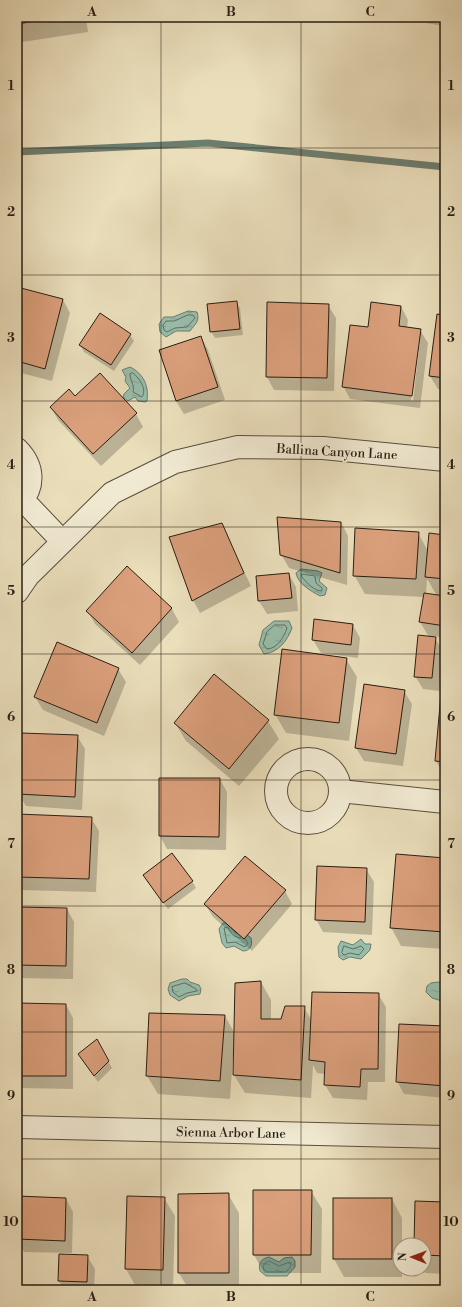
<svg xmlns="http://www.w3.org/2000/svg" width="462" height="1307" viewBox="0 0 462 1307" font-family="'Libre Bodoni',serif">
<defs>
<pattern id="water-ripples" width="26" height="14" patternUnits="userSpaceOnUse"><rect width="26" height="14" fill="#98bdab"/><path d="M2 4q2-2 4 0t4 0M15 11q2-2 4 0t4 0" fill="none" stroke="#83a292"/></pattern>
</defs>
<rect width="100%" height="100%" fill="#eadebb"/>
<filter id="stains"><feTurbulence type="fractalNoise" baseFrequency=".005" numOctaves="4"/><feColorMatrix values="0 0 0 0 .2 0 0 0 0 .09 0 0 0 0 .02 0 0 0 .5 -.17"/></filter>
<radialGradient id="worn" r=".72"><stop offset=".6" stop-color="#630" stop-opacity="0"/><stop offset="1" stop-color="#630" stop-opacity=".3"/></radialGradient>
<g fill="url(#water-ripples)" stroke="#6c7d6e">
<path d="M188 311 197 312C200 322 195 324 190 331H176L166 337 160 332 159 324 164 317H173Z"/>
<path d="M130 367C144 374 149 386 147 401L145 402 138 401 135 397 128 401 123 397 124 394 130 388 125 381 126 377 122 370Z"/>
<path d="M301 569 318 571 322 573 319 581 327 588 325 595 320 596C311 591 298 584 296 573Z"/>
<path d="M274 621H289L292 628C287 641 279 652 264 654L259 645 263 630Z"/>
<path d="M223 923H226L236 933 246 934 251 938C253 945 250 951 243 951L234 946 226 948 222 943 219 929Z"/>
<path d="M361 939 365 944H371L370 950 361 959 350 957 343 960 339 957 338 947 341 941 353 945Z"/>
<path d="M182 979H187L190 982 199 985 201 989 200 994 188 996 179 1001 170 995 168 989 170 983Z"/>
<path d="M438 982 445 984V1002L432 998 426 992 427 986 431 983Z"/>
<path d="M269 1257 279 1262 284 1258 292 1257 295 1261V1267L287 1276H266L260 1271C258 1263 261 1259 269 1257Z"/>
</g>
<g fill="#0003" fill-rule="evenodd">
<path d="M17 17H86L88 32 22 42 17 33Z"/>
<path d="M106 17H116L107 19Z"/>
<path d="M391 17H445V22L444 26Z"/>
<path d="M17 288 63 300 70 313 52 381 17 372Z"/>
<path d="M236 302 240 308 243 335 215 338 211 331Z"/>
<path d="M328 305 336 318 334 391 274 390 267 377Z"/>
<path d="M401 306 408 320 407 328 420 330 428 343 420 408 350 399 343 386 368 328ZM418 340H420L413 401 411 400Z"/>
<path d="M445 316V390L438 389 430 376Z"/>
<path d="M130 335 134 341 114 371 84 352 80 345Z"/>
<path d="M201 337 208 350 225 400 184 414 176 401 160 351Z"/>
<path d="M75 397 136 414 143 427 101 466 58 420 51 407Z"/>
<path d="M341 522 348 536 347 585 289 568 281 554Z"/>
<path d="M221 524 251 586 200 613 193 600Z"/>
<path d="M418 533 428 551 445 536V638L434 636 444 654 445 648V680L441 673 439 691 423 689 415 676 429 637 420 622 424 597 365 594 354 575ZM427 579 429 582 437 596 426 594Z"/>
<path d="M127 568 172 609 179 622 140 665 95 624 88 611Z"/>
<path d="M289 574 296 587 298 611 267 614 259 601 257 577Z"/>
<path d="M315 621 353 625 360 638 358 658 321 653 313 640Z"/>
<path d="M346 659 357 677 349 741 286 733 275 714Z"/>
<path d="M118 669 126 682 104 736 43 710 35 697Z"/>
<path d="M404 691 412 704 403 766 364 761 356 748Z"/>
<path d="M445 696V777L436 761Z"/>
<path d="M268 721 279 739 239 786 186 741 175 723Z"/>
<path d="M77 736 85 749 82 810 26 806 18 793Z"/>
<path d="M220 779 227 792 226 850 167 849 160 836Z"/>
<path d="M17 815 91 818 99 831 96 892 21 890 17 882Z"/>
<path d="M445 859V949L401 946 391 927Z"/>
<path d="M366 869 374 882 372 935 323 932 316 919Z"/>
<path d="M192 881 196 888 168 909 148 882Z"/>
<path d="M285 891 292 904 252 951 213 917 205 904Z"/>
<path d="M17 908 67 909 74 922 73 979 17 978Z"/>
<path d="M261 982 271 1000V1020H281L304 1007 311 1020 378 994 386 1007 385 1082H368L367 1100 333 1098 325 1085V1074L317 1073 313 1065 311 1098 245 1093 234 1075 235 1056 233 1055 230 1099 158 1094 147 1076 225 1016 235 1034Z"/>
<path d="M17 1004 66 1005 73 1018V1089L17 1088Z"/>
<path d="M445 1027V1098L404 1094 397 1081Z"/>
<path d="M97 1041 112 1068 98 1082 79 1055Z"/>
<path d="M311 1191 322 1209 321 1273H264L254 1255Z"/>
<path d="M228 1194 239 1213V1290H189L179 1273Z"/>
<path d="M17 1197 66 1199 73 1212 72 1253 24 1252 17 1240Z"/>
<path d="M164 1198 175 1216 173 1288 136 1287 126 1269Z"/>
<path d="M392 1199 402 1218V1245H400V1269H402V1277H344L334 1259Z"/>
<path d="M445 1203V1274L425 1273 423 1269 424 1245H415Z"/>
<path d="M87 1256 95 1269 94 1290H65L59 1281Z"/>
</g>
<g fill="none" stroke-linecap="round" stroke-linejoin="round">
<g stroke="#606e5e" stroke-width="1">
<path d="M188 315H193L195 318 187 327 175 328 167 332 164 330 163 325 166 321H174Z"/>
<path d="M133 373C140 379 147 389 142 397L133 392C135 385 130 381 130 374Z"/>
<path d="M302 574 315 576 316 583 322 588V591C314 591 307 583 302 577Z"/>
<path d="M275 625H285L287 628C284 637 277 649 267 649L263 644 267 632Z"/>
<path d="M241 938C233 937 231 934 228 927L224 928 227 943 235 942 245 947 248 943 245 939"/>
<path d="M344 946 353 949 361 946 364 949 359 955 350 953 344 955 342 953Z"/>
<path d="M185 983 196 989 197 991 187 993 179 997 173 992 172 987Z"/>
<path d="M269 1261 279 1266 290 1262 291 1266 286 1272H267L264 1270 263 1266Z"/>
</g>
<path stroke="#6c7d6e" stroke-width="7" d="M17 152 208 143 445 167"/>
</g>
<g fill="#da9f7b" stroke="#291e12">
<path d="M17 17H61L17 24Z"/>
<path d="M17 287 63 299 45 369 17 361Z"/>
<path d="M237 301 240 329 210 332 207 304Z"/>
<path d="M267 302 329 304 327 378 266 377Z"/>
<path d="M371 302 401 306 399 326 421 329 412 396 342 387 350 325 368 327Z"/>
<path d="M100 313 131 334 111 365 79 345Z"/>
<path d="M437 314 445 315V378L429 376Z"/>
<path d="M201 336 218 387 176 401 159 350Z"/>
<path d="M100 373 137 413 93 454 50 407 69 389 75 396Z"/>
<path d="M277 517 341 522 340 573 280 555Z"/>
<path d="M222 523 244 573 192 601 169 537Z"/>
<path d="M355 528 419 532 416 579 353 576Z"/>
<path d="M429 533 445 535V579L425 577Z"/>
<path d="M127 566 172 608 132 653 86 611Z"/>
<path d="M289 573 292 598 258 601 256 576Z"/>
<path d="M424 593 445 596V626L419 622Z"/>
<path d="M314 619 353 624 351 645 312 640Z"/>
<path d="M418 635 436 637 432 678 414 677Z"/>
<path d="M445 640V676H441Z"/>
<path d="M57 642 119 668 97 723 34 697Z"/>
<path d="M282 649 347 658 339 723 274 715Z"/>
<path d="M214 674 269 720 229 769 174 723Z"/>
<path d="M364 684 405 690 396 754 355 748Z"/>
<path d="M441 694 445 695V762L435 761Z"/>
<path d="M21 733 78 735 75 797 17 794Z"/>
<path d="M159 778H220L219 837 159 836Z"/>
<path d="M17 814 92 817 89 879 17 877Z"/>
<path d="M172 853 193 881 163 903 143 875Z"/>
<path d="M396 854 445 858V932L390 928Z"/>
<path d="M245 856 286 890 244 939 204 904Z"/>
<path d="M317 866 367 868 365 922 315 920Z"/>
<path d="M17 907 67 908 66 966 17 965Z"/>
<path d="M261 981V1019H281L285 1006H305L301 1080 233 1075 235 983Z"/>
<path d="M312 992 379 993 378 1069H361L360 1087 324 1085 325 1062 309 1060Z"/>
<path d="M17 1003 66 1004V1076H17Z"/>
<path d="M149 1013 225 1015 220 1081 146 1076Z"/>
<path d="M399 1024 445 1026V1086L396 1082Z"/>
<path d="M97 1039 109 1061 94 1076 78 1054Z"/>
<path d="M253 1190H312L311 1255H253Z"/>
<path d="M229 1193V1273H178V1194Z"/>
<path d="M17 1196 66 1198 65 1241 17 1239Z"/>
<path d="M127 1196 165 1197 163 1270 125 1269Z"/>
<rect x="333" y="1198" width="59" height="61"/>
<path d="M415 1201 445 1202V1256L424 1255V1245H414Z"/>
<path d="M59 1254 88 1255 87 1282 58 1281Z"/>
</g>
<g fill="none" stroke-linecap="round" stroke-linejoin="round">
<defs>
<g id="street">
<path d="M17 449C34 466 36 488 17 505"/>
<path d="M23 500 62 541"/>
<path d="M17 592 28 576 112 493 175 462 238 447 323 448 445 460"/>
<circle cx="308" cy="791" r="32"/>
<path d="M340 791 445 802"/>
<path d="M17 1127 445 1137"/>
</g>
</defs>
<use href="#street" stroke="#594e3c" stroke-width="24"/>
<use href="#street" stroke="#f1ead3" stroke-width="22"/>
</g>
<path fill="none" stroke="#291e12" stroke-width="1" stroke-opacity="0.55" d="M161 17V1290M301 17V1290M17 148H445M17 275H445M17 401H445M17 527H445M17 654H445M17 780H445M17 906H445M17 1032H445M17 1159H445"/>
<g text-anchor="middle" stroke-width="4" stroke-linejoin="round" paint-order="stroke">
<g font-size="13" fill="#291e12" stroke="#f1ead3">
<text transform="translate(337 451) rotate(3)" y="5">Ballina Canyon Lane</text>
<text transform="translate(231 1132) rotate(1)" y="5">Sienna Arbor Lane</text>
</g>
</g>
<rect width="462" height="1307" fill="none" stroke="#eadebb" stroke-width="44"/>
<g transform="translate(412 1257) rotate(271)"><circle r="19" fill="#f1ead3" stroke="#a19886"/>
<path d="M0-3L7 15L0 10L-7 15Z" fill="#8f2418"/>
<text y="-6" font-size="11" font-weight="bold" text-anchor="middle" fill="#291e12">N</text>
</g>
<rect x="22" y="22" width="418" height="1263" fill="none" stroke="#291e12" stroke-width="1.5"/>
<g font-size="13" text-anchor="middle" font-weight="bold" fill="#291e12">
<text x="92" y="16">A</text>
<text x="231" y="16">B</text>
<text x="370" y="16">C</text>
<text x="11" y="90">1</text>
<text x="451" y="90">1</text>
<text x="11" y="216">2</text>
<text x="451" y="216">2</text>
<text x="11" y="342">3</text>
<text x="451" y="342">3</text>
<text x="11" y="469">4</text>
<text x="451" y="469">4</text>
<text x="11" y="595">5</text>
<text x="451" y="595">5</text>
<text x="11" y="721">6</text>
<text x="451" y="721">6</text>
<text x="11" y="848">7</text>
<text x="451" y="848">7</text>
<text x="11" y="974">8</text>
<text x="451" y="974">8</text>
<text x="11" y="1100">9</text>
<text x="451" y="1100">9</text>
<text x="11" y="1226">10</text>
<text x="451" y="1226">10</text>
<text x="92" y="1301">A</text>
<text x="231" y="1301">B</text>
<text x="370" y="1301">C</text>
</g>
<rect width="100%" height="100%" filter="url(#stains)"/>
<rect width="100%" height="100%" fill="url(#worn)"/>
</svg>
